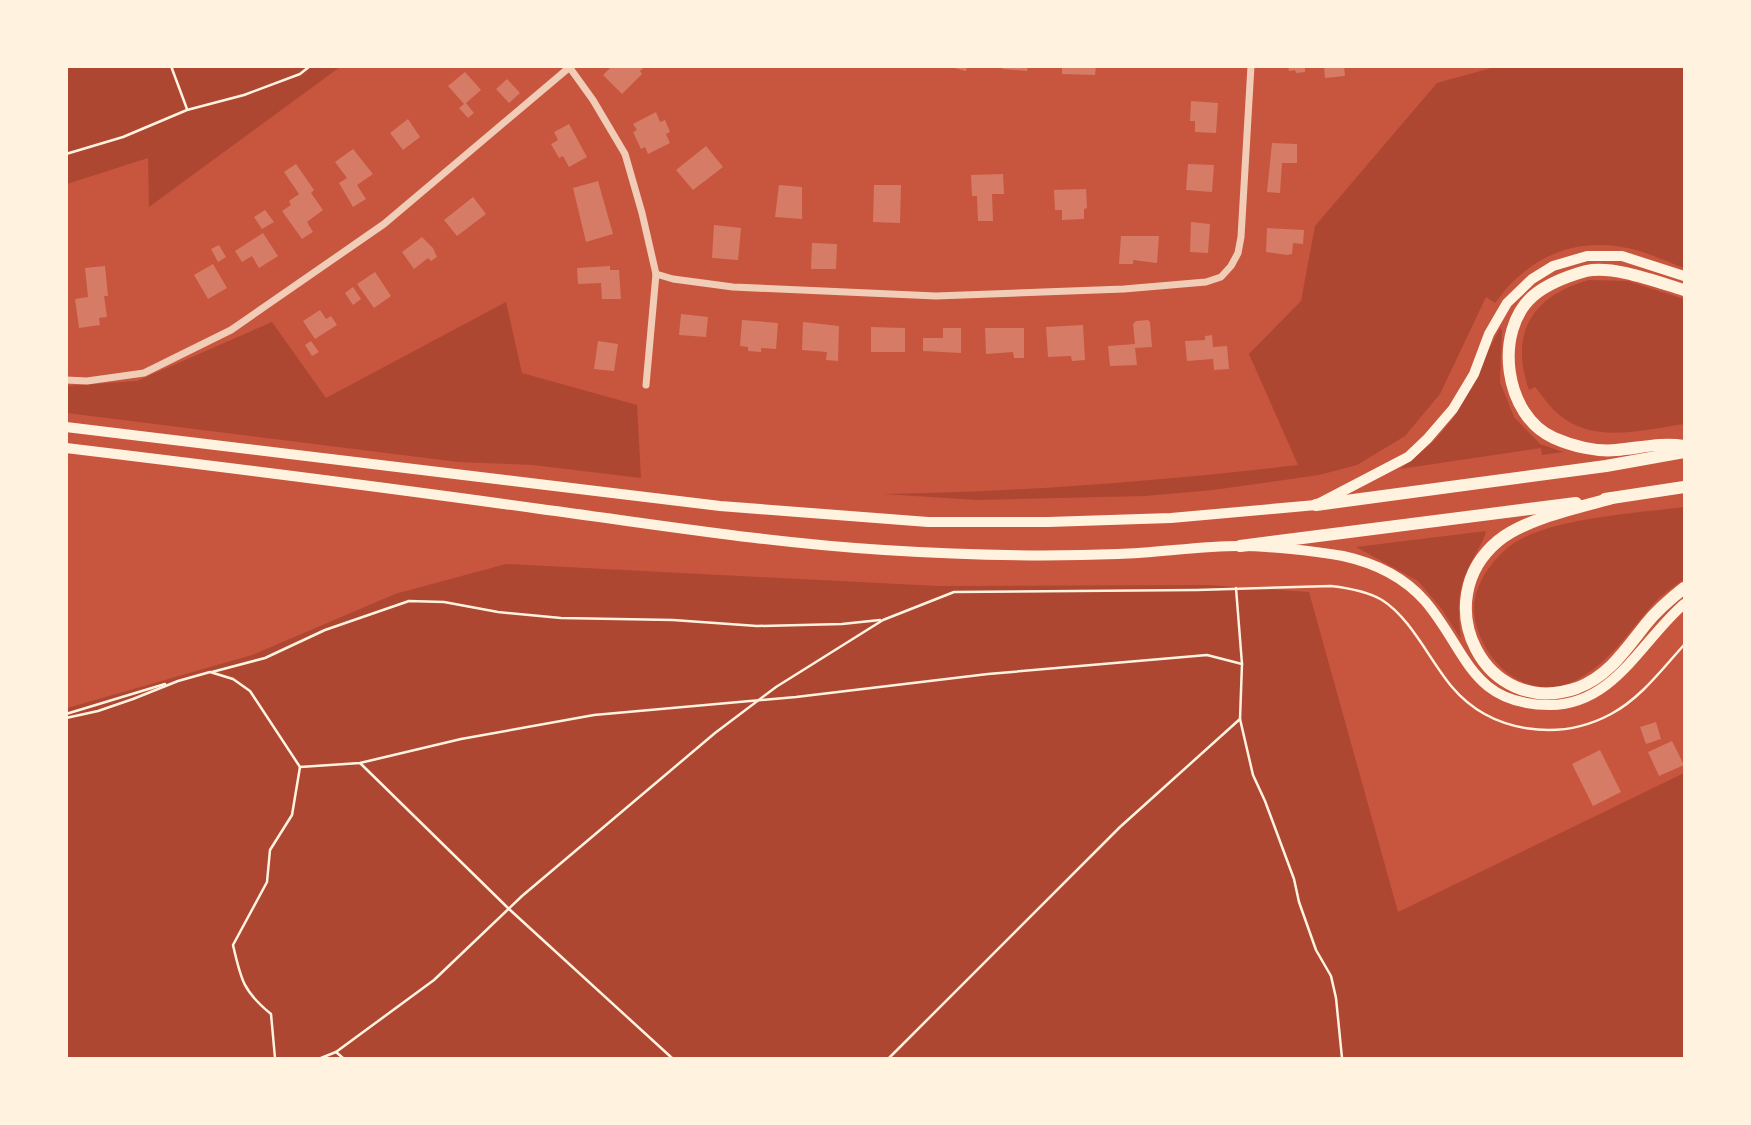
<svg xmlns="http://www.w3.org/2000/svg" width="1751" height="1125" viewBox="0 0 1751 1125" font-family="'DejaVu Sans',sans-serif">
<rect width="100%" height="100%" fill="#c8553d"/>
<g fill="#ae4732">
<path d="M67 67H340L149 207 148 158 67 184Z"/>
<path d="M1495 67H1684V268C1665 261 1643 250 1622 247 1569 238 1526 260 1495 303L1486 297 1440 394 1405 436 1357 465 1319 475 1213 490 1145 496 976 500 884 494C1022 492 1160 481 1298 465L1249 354 1301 301 1315 226 1437 83Z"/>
<path d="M1589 280 1628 281 1684 299V424C1641 430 1593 445 1557 413 1549 406 1542 395 1535 387L1529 390C1509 333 1532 296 1589 280Z"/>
<path d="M506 302 522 373 637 405 641 478 533 465 458 462 67 413V386L137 381 272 322 326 398Z"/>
<path d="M1500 328 1502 330 1500 382 1514 417 1540 444 1563 452 1542 455 1541 448 1400 469 1435 440 1454 417Z"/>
<path d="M1684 507V579C1676 585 1667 591 1659 598 1630 628 1608 669 1567 684 1523 699 1483 661 1475 619 1469 590 1491 559 1514 543 1552 518 1638 513 1684 507Z"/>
<path d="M1486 531C1484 541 1478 548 1474 557 1457 587 1457 605 1461 639L1441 608 1418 581 1356 547Z"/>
<path d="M506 564 937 586 1208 585 1309 592 1398 912 1684 773V1058H67V708L252 655 395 594Z"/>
</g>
<g fill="#d67c66">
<path d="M612 66H645L640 71 642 74 622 94 603 75Z"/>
<path d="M947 66H967L966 71Z"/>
<path d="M1003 66H1028L1027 71 1002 69Z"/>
<path d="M1062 66H1096L1095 75 1062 74Z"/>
<path d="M1288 66H1305V72L1296 73 1295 70 1289 71Z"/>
<path d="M1324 66H1344L1345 76 1325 78Z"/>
<path d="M465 72 481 90 466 103 474 113 468 118 459 108 464 104 448 86Z"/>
<path d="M507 79 520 93 509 103 496 89Z"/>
<path d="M1191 101 1218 103 1216 133 1195 132V121H1190Z"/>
<path d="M656 112 660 122 665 120 670 132 666 134 670 143 648 154 645 147 641 149 633 132 637 130 633 124Z"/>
<path d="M408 119 420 137 403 150 390 133Z"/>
<path d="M569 124 587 157 569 167 563 156 559 158 551 144 558 140 554 132Z"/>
<path d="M1272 143 1297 144V163H1282L1280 193 1267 192Z"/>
<path d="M706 146 723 167 693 190 676 170Z"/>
<path d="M353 149 373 174 357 185 366 199 353 207 339 183 347 178 335 162Z"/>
<path d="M296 164 314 190 311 193 323 210 307 222 313 232 302 239 282 211 291 205 289 201 299 194 284 172Z"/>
<path d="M1188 164 1214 165 1212 192 1186 190Z"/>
<path d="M1003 174 1004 194H992L993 221H978L977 196H972L971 175Z"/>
<path d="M598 181 613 234 586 242 573 188Z"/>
<path d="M779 185 802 187V219L775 217Z"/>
<path d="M874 185H901L900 223 873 222Z"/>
<path d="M1086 189 1087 208 1084 209V219L1062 220V210H1055L1054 190Z"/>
<path d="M473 197 486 214 457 236 444 220Z"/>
<path d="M265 210 274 222 262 229 254 217Z"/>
<path d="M1191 222 1210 224 1208 253 1190 252Z"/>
<path d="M714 225 741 228 738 260 712 258Z"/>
<path d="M1267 228 1304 230 1303 244 1293 243 1292 254 1287 255 1266 252Z"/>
<path d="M263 233 278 256 259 268 252 256 242 262 235 251Z"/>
<path d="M1121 236H1159L1157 263 1133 260V264H1119Z"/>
<path d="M422 237 433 248 437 257 431 261 428 258 414 269 402 252Z"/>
<path d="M812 243 837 244 836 269H811Z"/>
<path d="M219 245 226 257 218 262 211 249Z"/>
<path d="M213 264 227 288 208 299 194 275Z"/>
<path d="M105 266 108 296H104L107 317 99 318 100 325 79 328 75 299 88 297 85 268Z"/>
<path d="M610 266V270H619L621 299H602L601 283 578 284 577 268Z"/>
<path d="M375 272 391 296 374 308 357 284Z"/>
<path d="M353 287 361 299 353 305 345 293Z"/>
<path d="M320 310 326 319 331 316 337 325 315 339 303 321Z"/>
<path d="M681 314 708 317 706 337 679 335Z"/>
<path d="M742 320 778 323 776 349 761 348V352L748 351V347L740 346Z"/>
<path d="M1148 320 1150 322 1152 347 1135 348 1137 365 1110 366 1108 346 1135 344 1133 324 1136 321Z"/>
<path d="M803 322 839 326 838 361 826 360 827 352 802 350Z"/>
<path d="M1083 325 1085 360 1072 361 1071 356 1048 357 1046 327Z"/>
<path d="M871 327 905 328V352H871Z"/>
<path d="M943 328H961V353L923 351V338H943Z"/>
<path d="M985 328H1024V358H1014L1013 352 986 354Z"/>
<path d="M1212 335 1213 347 1227 346 1229 369 1214 370 1213 359 1187 361 1185 341 1205 340V336Z"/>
<path d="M311 341 319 352 312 356 305 345Z"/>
<path d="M598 341 618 344 614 371 594 369Z"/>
<path d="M1656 722 1661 739 1646 744 1640 727Z"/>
<path d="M1672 741 1684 765 1659 776 1648 752Z"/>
<path d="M1600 750 1621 792 1593 806 1572 764Z"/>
</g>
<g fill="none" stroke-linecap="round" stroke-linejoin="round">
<g stroke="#fff3e0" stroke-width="2.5">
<path d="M171 66 187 109"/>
<path d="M66 154 123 137 187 110 244 95 300 74 310 66"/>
<path d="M1236 588 1242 664"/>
<path d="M212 672 265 658 325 630 409 601 444 602 498 612 561 618 673 620 757 626 842 624 880 620"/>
<path d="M66 714 165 684"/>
<path d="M66 718 98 711 133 699 178 681 210 672 233 679 250 691 300 767 360 763 461 739 594 715 796 697 988 674 1207 655 1242 664 1240 719 1253 775 1265 801 1294 879 1299 902 1316 950 1331 976 1336 998 1342 1058"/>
<path d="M360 763 509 909 672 1058"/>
<path d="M336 1052 343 1058"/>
<path d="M275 1058 271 1014C243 991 241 980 233 945L267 882 270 850 292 815 300 767"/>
<path d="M321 1058 336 1052 434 980 522 896 715 733 776 687 883 620 954 592 1197 590 1331 586C1348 588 1367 591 1382 600 1411 618 1430 661 1452 687 1491 733 1559 742 1611 714 1641 698 1662 669 1684 645"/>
<path d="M889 1058 1120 827 1240 719"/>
</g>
<g stroke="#f1ccb7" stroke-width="7">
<path d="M570 68 593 100 625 154 642 213 656 274 646 385"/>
<path d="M656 274 673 279 733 287 936 296 1124 289 1206 282 1221 277 1231 266 1238 253 1241 237 1251 66"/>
<path d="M66 380 87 381 144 373 231 330 384 224 571 66"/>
</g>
<g stroke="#fff3e0" stroke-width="10">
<path d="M66 427 720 506 928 522H1048L1171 518 1316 505 1408 457 1428 438 1453 409 1474 374 1489 334 1507 303 1532 279 1553 266 1587 256H1622L1684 276"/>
<path d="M66 448C224 467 382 487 540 509 654 524 769 543 884 550 962 555 1040 557 1118 554 1158 553 1199 546 1239 546 1268 546 1315 551 1343 556 1375 563 1403 576 1425 601 1467 650 1470 705 1550 705 1614 705 1642 640 1684 604"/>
</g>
<g stroke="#fff3e0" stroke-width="12">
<path d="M1684 290C1657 282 1614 265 1586 271 1568 276 1548 283 1533 296 1493 331 1504 416 1554 438 1572 446 1596 452 1616 450 1640 448 1661 442 1684 446"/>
<path d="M1612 498C1579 508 1526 518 1498 541 1426 601 1485 720 1577 688 1609 676 1626 649 1646 624 1657 610 1670 599 1684 588"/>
<path d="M1605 499 1684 487"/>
<path d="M1316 505 1606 466 1684 452"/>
<path d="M1240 546 1576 503"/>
</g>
</g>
<rect width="1751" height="1125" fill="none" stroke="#fff3e0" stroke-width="136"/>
</svg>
